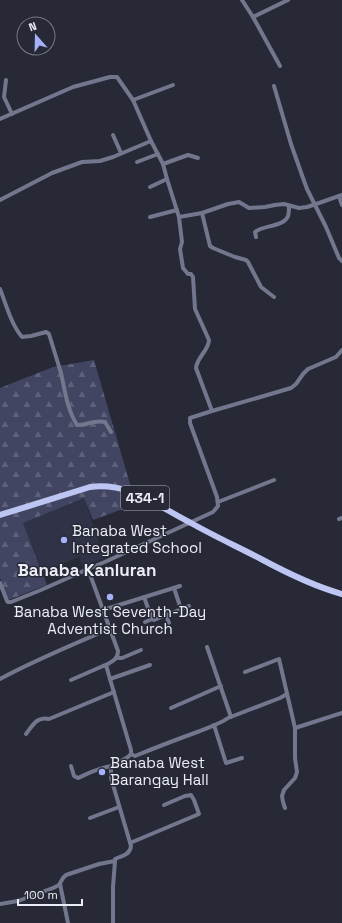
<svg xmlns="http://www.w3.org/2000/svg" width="342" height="923" viewBox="0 0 342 923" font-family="'Space Grotesk',sans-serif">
<defs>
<pattern id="forest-firs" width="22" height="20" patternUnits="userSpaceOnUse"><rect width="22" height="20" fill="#414562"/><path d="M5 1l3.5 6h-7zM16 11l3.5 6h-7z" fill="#5d6079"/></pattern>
</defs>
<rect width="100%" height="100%" fill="#272937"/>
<path fill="#303347" d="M84 498 104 558 83 567 79 557 43 572 23 523Z"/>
<path fill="url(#forest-firs)" d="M94 360 132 491 131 506 93 520 84 498 23 523 47 585 8 600 0 578V388L53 367Z"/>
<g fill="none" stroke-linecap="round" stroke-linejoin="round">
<g stroke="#73778d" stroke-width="4">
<path d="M242 0 253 17 280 66"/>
<path d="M253 17 288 0"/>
<path d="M6 80 4 97 12 114"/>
<path d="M274 86 291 144 303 178 307 189 326 227 339 258 342 261"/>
<path d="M133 100 173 85"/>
<path d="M0 119 73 87 110 77H117L133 100 151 141 163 164 167 179 179 217"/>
<path d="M113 135 121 153"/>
<path d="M137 162 158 154"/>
<path d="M163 164 188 155 198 158"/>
<path d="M150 187 167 179"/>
<path d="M339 196 342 205"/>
<path d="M0 200 52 173 82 162 100 161 113 157 151 141"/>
<path d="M202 213 210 246 213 248 235 257 246 260 248 262 261 287 274 297"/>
<path d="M150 217 177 210"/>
<path d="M256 237 255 232C263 225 284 227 288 216 289 213 289 209 289 206"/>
<path d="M0 289C6 304 11 324 22 337L31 336 46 332 49 334C53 347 57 360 61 373 65 391 67 409 77 425 87 426 93 419 105 422L111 432"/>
<path d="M212 411 257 398 291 388 296 384 303 374 308 369 336 357 342 350"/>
<path d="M218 502 274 480"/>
<path d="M339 519 342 518"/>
<path d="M88 569 118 651C118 659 113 661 106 665L110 679 131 750V754L128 757 112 766 111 769V778L131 846C130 855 122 856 115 859V861L113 887V923"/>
<path d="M0 583 7 601 8 602H11L41 590 88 569 107 561 213 512 218 506 217 497 190 423V418L212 411 196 368C197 357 209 350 209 340L195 309 193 277 191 274H188L183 268 180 249 182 242 179 217 202 213 228 204 239 202 249 208 265 207 275 205 284 204 299 208 307 207 319 203 342 195"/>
<path d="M174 588 181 609"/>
<path d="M144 597 152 619 154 620 189 606"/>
<path d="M103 610 180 586"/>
<path d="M166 615 169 623"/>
<path d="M145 622 152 619"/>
<path d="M207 647 231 717"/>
<path d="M116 658H122L141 650"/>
<path d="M245 672 279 659 295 728V758L297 772 295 778 284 790 282 796 283 802 285 808"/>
<path d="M0 679C35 660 72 645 109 629"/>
<path d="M110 679 150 665"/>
<path d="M71 680 103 666 106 665"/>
<path d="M171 708 221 686"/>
<path d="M214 725 226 763 242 758"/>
<path d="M295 728 342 713"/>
<path d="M26 734C33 725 37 716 49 719L114 692"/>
<path d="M131 754 135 756C157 747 178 739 200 731 209 727 220 724 228 718L280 698 287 694"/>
<path d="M71 766 74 776 78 778C89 773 100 767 112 766"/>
<path d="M90 818 119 807"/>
<path d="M130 843 199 814 194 800 191 795 185 796 164 805"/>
<path d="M60 884 68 923"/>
<path d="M0 904 18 901 53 888 59 885 63 878 66 875 99 864 115 861"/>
</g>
<path stroke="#bdc5f2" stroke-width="6" d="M0 515 90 487C130 482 157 506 191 523 214 536 238 547 261 559 287 573 313 586 342 594"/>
</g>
<g fill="#a6b1fc" stroke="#272937" stroke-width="1.5">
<circle cx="64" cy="540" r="4"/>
<circle cx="110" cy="597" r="4"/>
<circle cx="102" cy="772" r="4"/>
</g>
<g text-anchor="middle" stroke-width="3" stroke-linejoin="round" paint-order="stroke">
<rect fill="#272937" stroke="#b0b2bd" stroke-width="1" x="121" y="486" width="48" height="24" rx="3"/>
<g font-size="14" font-weight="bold" fill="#ebedf6">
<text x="145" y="503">434-1</text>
</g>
<g font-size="15" fill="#ebedf6" stroke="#272937" text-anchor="start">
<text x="72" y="536">Banaba West<tspan x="72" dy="17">Integrated School</tspan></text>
<text x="110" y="617" text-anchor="middle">Banaba West Seventh-Day<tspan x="110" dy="17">Adventist Church</tspan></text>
<text x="110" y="768">Banaba West<tspan x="110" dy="17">Barangay Hall</tspan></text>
</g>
<g font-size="17" font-weight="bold" fill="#ebedf6" stroke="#272937">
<text x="87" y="576">Banaba Kanluran</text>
</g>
</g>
<g transform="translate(36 36) rotate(340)"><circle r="19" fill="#272937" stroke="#757783"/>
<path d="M0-3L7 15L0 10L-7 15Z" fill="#a6b1fc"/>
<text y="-6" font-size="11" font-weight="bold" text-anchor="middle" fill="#ebedf6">N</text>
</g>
<path d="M18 899v6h64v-6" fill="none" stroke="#ebedf6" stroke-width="2"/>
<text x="24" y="899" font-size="12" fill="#ebedf6" stroke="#272937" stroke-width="3" paint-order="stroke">100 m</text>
</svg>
